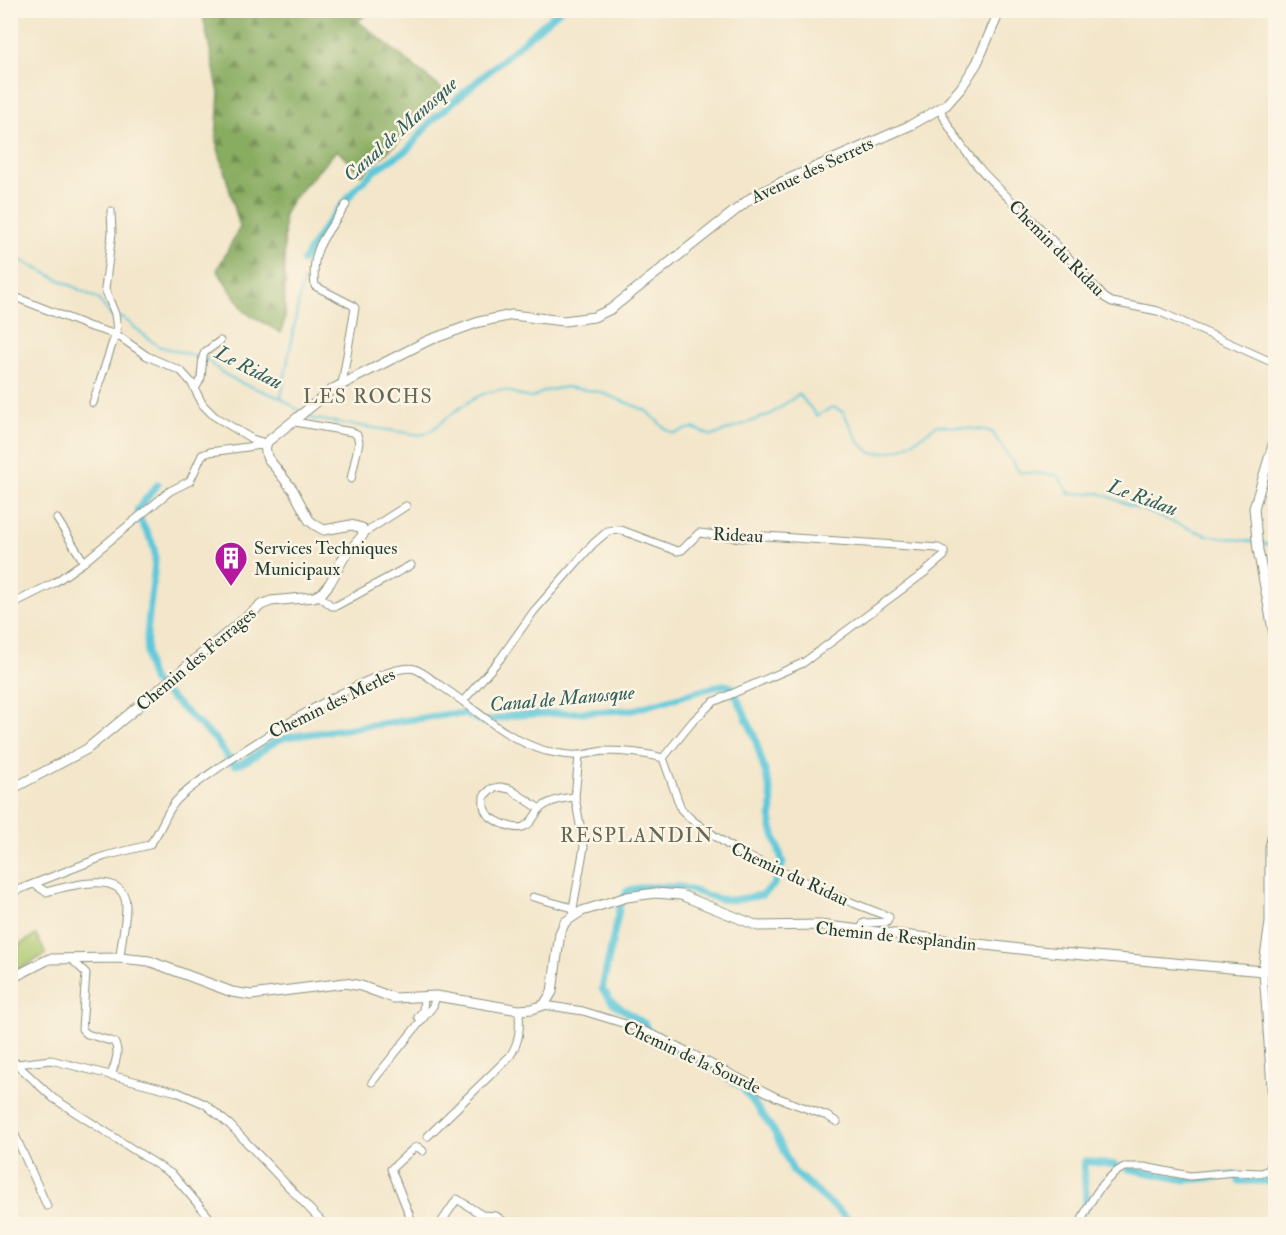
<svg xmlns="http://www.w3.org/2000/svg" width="1286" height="1235" viewBox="0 0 1286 1235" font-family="'IM FELL Double Pica',serif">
<defs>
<pattern id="forest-firs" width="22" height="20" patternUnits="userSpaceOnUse" patternTransform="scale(1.5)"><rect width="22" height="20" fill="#88ac60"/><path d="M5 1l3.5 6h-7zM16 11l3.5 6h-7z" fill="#6f8d50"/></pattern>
</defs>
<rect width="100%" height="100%" fill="#fcf5e5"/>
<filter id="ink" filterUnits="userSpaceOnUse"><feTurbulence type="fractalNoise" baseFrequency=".0167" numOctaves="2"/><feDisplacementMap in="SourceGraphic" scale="12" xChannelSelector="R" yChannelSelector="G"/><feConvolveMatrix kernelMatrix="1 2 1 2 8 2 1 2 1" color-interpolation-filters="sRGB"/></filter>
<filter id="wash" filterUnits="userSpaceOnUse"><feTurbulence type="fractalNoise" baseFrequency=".008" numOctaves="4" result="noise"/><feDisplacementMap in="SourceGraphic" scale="24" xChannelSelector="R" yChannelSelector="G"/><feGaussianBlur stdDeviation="1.35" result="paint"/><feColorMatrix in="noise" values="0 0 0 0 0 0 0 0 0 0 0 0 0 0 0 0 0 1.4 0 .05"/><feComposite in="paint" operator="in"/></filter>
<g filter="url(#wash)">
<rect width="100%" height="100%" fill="#f3e6ca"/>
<path fill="#abc76d" stroke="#658250" stroke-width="1.5" d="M36 935 46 954 16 971 11 961V949Z"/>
<path fill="url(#forest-firs)" stroke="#54744a" stroke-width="1.5" d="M202 11H371L358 21 446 92 421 122 361 175 337 150 292 200 284 215 285 317 281 333 245 312 217 270 240 227 216 141 219 93Z"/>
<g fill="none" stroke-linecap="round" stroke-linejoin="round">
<g stroke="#5ec8da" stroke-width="2">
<path d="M10 255 98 299 112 317 123 318 158 346 206 359 221 372 241 383 281 398 301 412"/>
<path d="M281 397 303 279"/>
<path d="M306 415 314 419 421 435 429 432C448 418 478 388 503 390 512 391 521 397 531 398L545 391 566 387 600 392 645 410 667 430 674 433 693 428 712 436 771 414 799 394 817 416 833 407 843 412 859 442 871 453C902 454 912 442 937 425L985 430 992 432 1019 472 1057 475 1070 494 1099 493 1206 535 1256 542"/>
<path d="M1261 543 1276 546"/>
</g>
<g stroke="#5ec8da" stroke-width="7">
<path d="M303 261 326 225 357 187 375 170 408 149 431 121 560 10"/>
<path d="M158 484 137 510C140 527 155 538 155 557 155 589 137 656 154 682L215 739 231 762 235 765C255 761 268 741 287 737L451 714H465L483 722 514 715 633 710 721 685H726L732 687 754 735 769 785 772 802 771 825 783 863 773 886 762 895 734 900 719 899 681 887H644L627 891 620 905 602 989 613 1003 645 1024 651 1040 712 1068 742 1087 774 1131 793 1171 854 1224"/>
<path d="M1129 1169 1186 1180 1237 1175"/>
<path d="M1239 1181H1276"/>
<path d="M1084 1211C1090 1196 1081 1178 1085 1161L1116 1165"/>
</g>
</g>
</g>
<g filter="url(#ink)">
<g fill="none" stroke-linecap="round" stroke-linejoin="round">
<defs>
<g id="minor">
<path d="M940 110C965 160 996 186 1035 223 1060 247 1082 273 1105 298L1112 302 1158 311 1276 364"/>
<path d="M10 295 88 326 117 335 147 356 181 371 191 382 203 405 214 416 252 439 262 442"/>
<path d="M342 384 355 308 352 305 315 286C310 248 326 235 346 205"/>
<path d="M195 389 201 378 203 356 205 352 220 341"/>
<path d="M93 403 117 329 115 314 105 289 112 233 111 211"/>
<path d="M295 422 352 432 357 435 359 442 351 479"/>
<path d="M57 519 84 562"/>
<path d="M364 533 406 506"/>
<path d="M319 596 332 606H336L411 565"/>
<path d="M10 605 54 583 84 562 170 491 190 481 202 455 210 452 262 445"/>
<path d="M663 758 681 809 692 820 738 852 838 897 889 917 887 922 864 923 860 930"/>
<path d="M540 809 510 789 500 787 491 789 484 796C484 800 483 805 485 810 489 820 513 830 523 827 532 824 534 816 539 810 547 801 564 798 575 797"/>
<path d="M34 884 46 892C66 887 126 868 126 906 126 923 121 941 120 958"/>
<path d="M10 893 105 856 149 845C162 832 165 811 178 799 206 771 381 658 415 669 423 672 431 679 438 684 473 706 505 740 546 751 555 753 568 756 578 755 586 755 595 752 604 751 623 751 645 753 663 758L693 721 713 702 803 663 924 573 944 556V551L938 548 766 536 742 538 699 533 682 550 677 551 621 530 608 531 593 544 534 611 500 659 464 700"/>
<path d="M533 897 573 908"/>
<path d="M574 915 573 908 584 847 575 797 579 756"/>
<path d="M70 958 86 973 82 1029 87 1034 114 1042C121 1052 114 1065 111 1076"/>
<path d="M544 1005 583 1011 632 1026 663 1039 776 1097 827 1116 837 1122"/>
<path d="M418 1017 423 1010 424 997"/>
<path d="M1271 1045 1276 1060"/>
<path d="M10 1058 53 1098 173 1175 215 1224"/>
<path d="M17 1064 51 1060 177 1092 205 1104 230 1125 324 1224"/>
<path d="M372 1082 433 1006 436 996"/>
<path d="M10 1124 47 1206"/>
<path d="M428 1136 510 1056C520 1041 520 1028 519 1010"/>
<path d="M413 1224 391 1169 414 1148 418 1147 423 1151"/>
<path d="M440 1224 457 1199 482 1215 496 1216 507 1224"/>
<path d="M1080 1224C1089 1202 1102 1179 1124 1167H1144L1190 1176 1235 1172 1262 1173 1269 1170 1274 1156 1275 1144 1263 971 1276 972"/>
</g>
<g id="tertiary">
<path d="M1276 435 1254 508 1258 550 1276 645"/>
<path d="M262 445 266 446 267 442 333 389 427 341 479 322 512 315 564 321 594 317 611 309 751 198 784 181 911 125 946 105 961 88 977 63 1000 10"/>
<path d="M10 790 87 749 261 605 271 601 314 597 322 593 330 583 344 557 363 535 362 528 351 525 324 530 315 525 309 520 293 490 267 457 265 446"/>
<path d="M10 979 49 959 120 958 149 961 232 992 251 995 345 983 361 986 394 998 436 996 519 1010 532 1009 544 1005 552 992 560 933 565 922 582 911 627 897 655 893 681 895 758 926 819 925 1028 950 1263 971 1270 923V847L1276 823"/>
</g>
</defs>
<use href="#minor" stroke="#89927f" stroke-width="9"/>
<use href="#tertiary" stroke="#89927f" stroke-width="11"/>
<use href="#minor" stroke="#fff" stroke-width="7"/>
<use href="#tertiary" stroke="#fff" stroke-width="9"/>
</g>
</g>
<defs>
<symbol id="building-pin" viewBox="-11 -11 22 30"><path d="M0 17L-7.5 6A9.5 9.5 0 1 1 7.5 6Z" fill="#b5179e" stroke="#fcf5e5"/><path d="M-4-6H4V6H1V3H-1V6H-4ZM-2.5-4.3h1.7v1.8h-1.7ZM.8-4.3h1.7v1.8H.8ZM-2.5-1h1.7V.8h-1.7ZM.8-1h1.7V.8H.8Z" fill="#fff"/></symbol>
</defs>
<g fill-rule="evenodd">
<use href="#building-pin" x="212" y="539" width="38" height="52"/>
</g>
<g text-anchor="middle" stroke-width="5" stroke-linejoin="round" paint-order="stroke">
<g font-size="18" fill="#1f3d34" stroke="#fcf5e5">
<text transform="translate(812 170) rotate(-25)" y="6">Avenue des Serrets</text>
<text transform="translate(1057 248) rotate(45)" y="6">Chemin du Ridau</text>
<text transform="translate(738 535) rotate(3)" y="6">Rideau</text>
<text transform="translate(196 659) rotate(-40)" y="6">Chemin des Ferrages</text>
<text transform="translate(332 703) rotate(-26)" y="6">Chemin des Merles</text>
<text transform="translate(790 874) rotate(25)" y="6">Chemin du Ridau</text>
<text transform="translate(896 936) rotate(6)" y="6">Chemin de Resplandin</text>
<text transform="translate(692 1057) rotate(25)" y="6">Chemin de la Sourde</text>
</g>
<g font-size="18" fill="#1f3d34" stroke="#fcf5e5" text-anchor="start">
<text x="254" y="554">Services Techniques<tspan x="254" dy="21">Municipaux</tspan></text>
</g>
<g font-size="20" font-style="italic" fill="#2f605e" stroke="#fcf5e5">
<text transform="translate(400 129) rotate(-42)" y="7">Canal de Manosque</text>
<text transform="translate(249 367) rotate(27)" y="7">Le Ridau</text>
<text transform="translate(1143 497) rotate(20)" y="7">Le Ridau</text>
<text transform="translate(562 698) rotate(-5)" y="7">Canal de Manosque</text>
</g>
<g font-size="20" letter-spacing="1.5" fill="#656855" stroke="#fcf5e5">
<text x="368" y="403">LES ROCHS</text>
<text x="637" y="842">RESPLANDIN</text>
</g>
</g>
<rect width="1286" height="1235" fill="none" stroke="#fcf5e5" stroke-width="36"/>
</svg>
